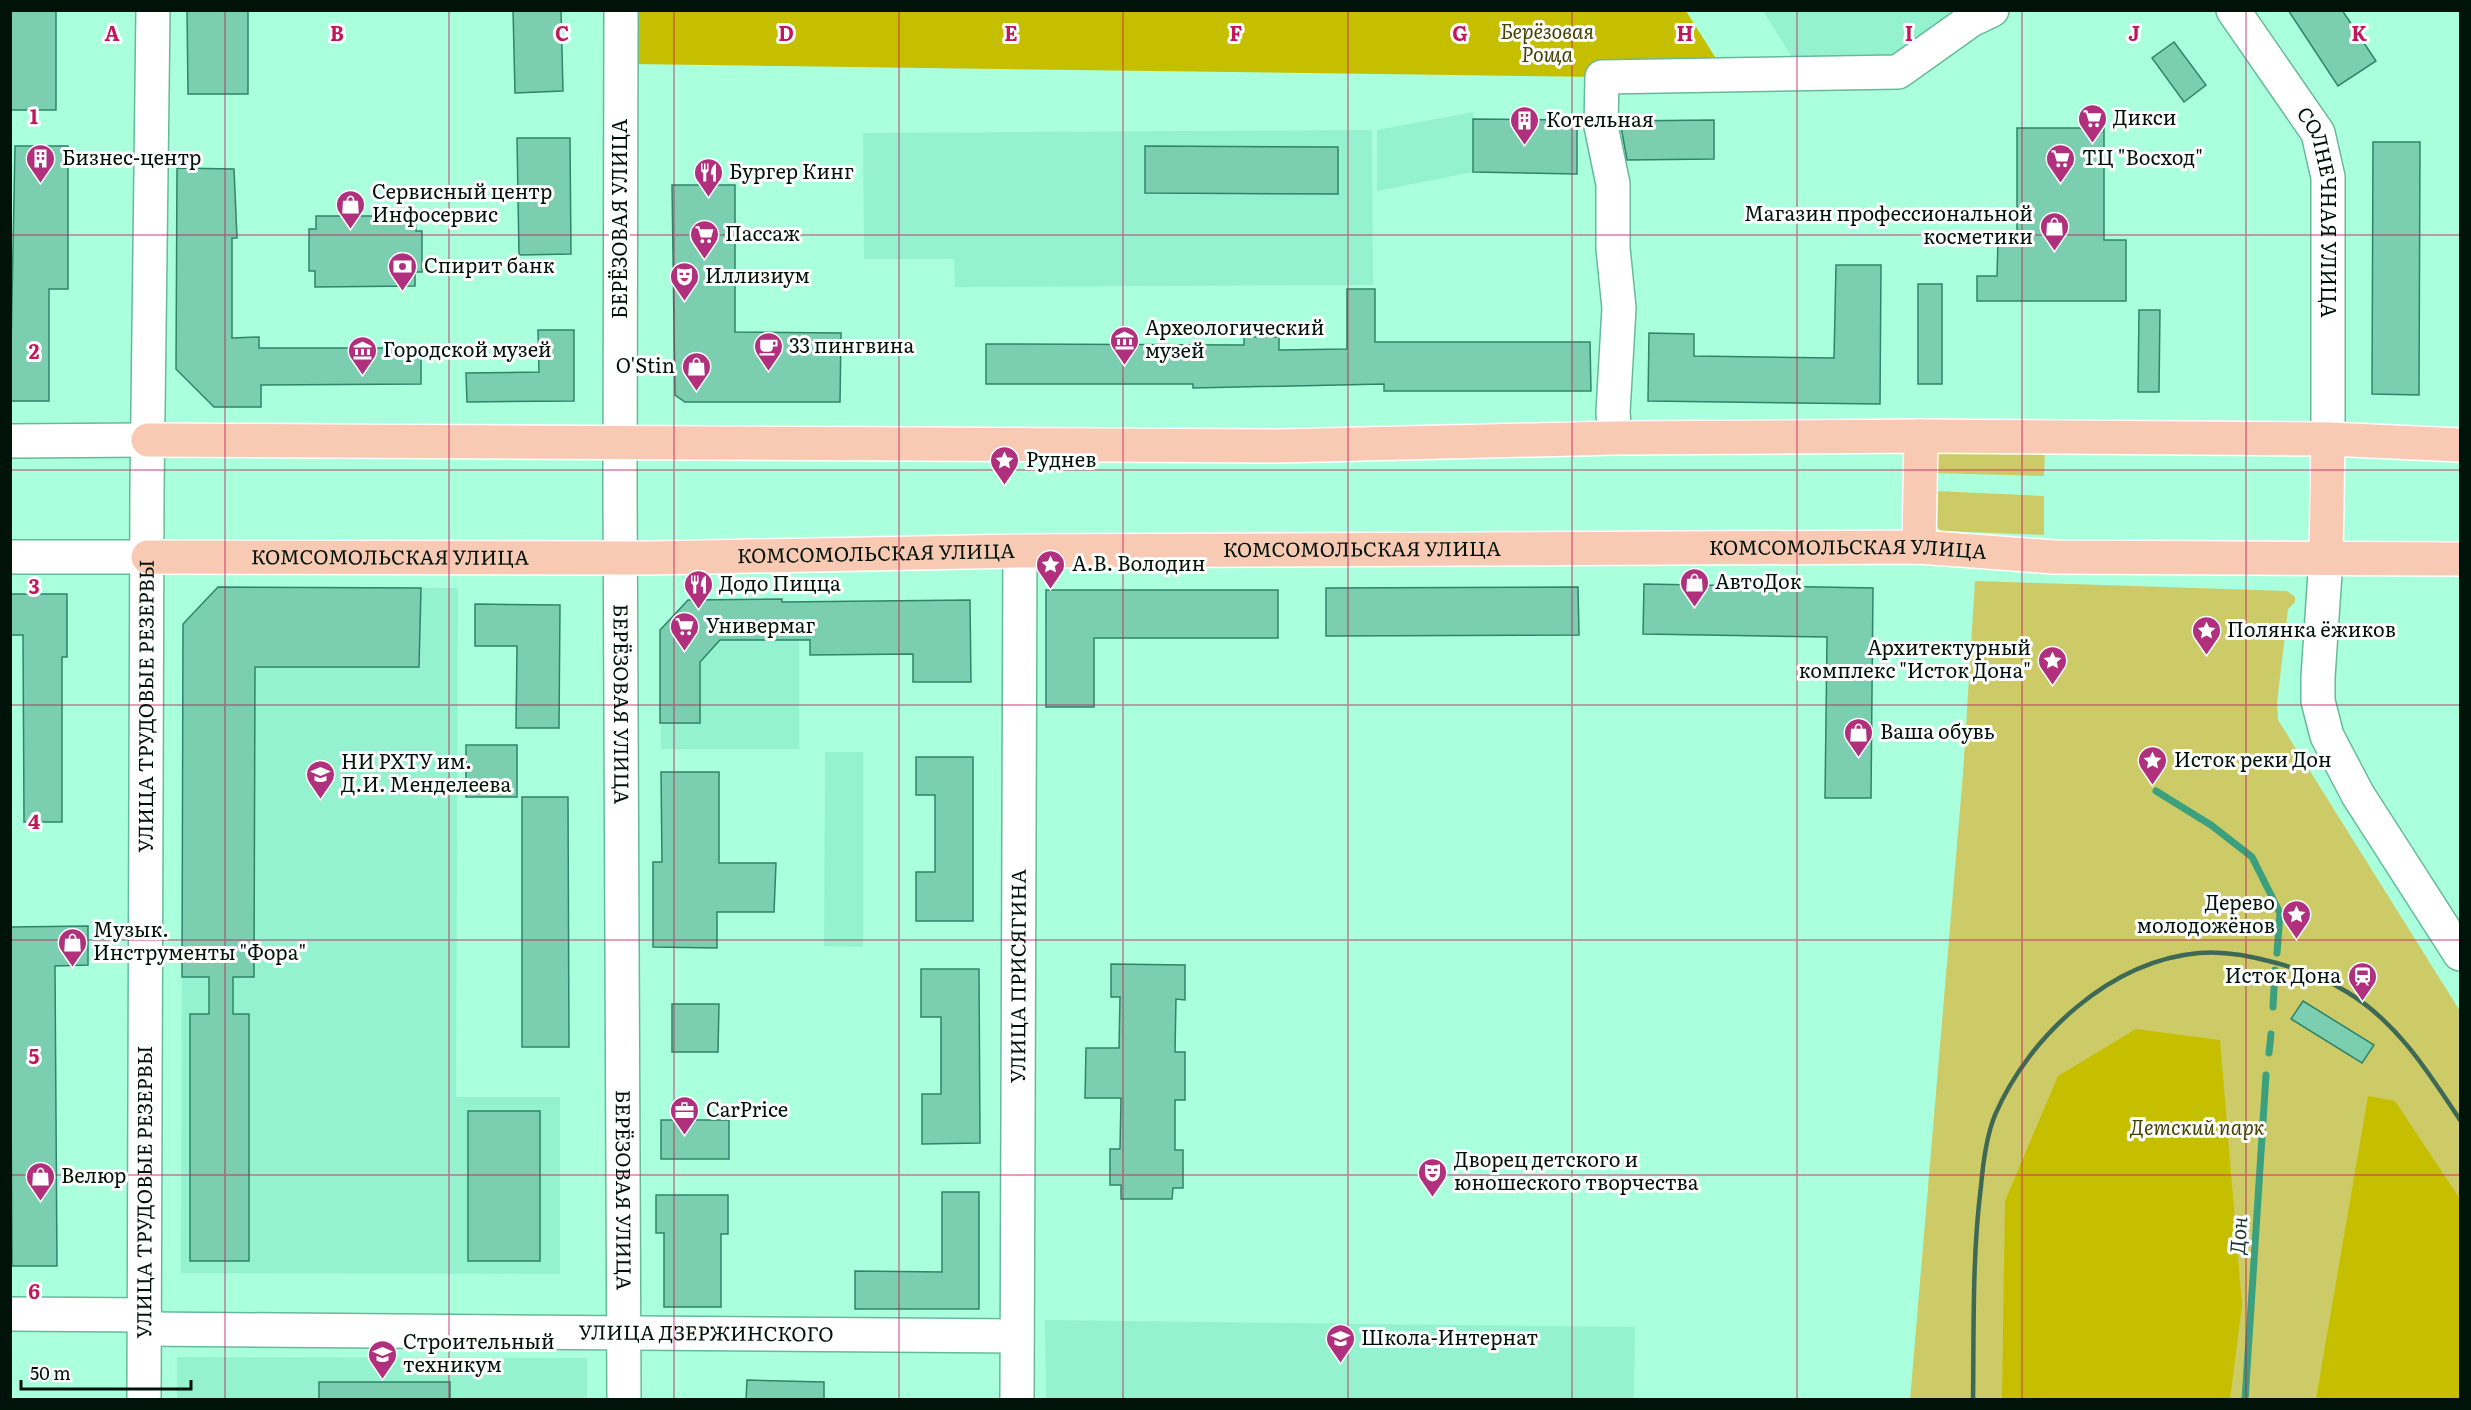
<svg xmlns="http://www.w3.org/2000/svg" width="2471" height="1410" viewBox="0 0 2471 1410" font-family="Literata,serif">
<rect width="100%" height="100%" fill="#afd"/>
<g fill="#95f2ce">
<path d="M1763 11H1966L1888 60 1793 59Z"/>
<path d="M1473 112V172L1377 191V130Z"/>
<path d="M1372 130 1373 285 955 287 954 259H864L863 133Z"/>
<path d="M218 587 458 588 456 1097H560V1274L181 1273 183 624Z"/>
<path d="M688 600 782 618H799V749H661L660 630Z"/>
<path d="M825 752H863V947L824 946Z"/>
<path d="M1045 1320 1635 1327 1634 1399H1046Z"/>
<path d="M177 1357 587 1358V1399L177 1400Z"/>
</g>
<g fill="#cdcb67">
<path d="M1949 447 2045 450 2044 476 1934 473 1935 453Z"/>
<path d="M1936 491 2044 496V535L1942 531 1937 528Z"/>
<path d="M1975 581 2287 591 2295 597V602L2288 609 2277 703 2278 720 2460 1011V1399L1910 1400 1963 774Z"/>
</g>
<g fill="#c5bf00">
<path d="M632 11H1686L1722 68 1602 77 632 64Z"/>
<path d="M2136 1029 2220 1040 2242 1305 2230 1399H2002L2005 1201 2058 1076Z"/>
<path d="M2368 1096 2395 1101 2460 1199V1399H2316Z"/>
</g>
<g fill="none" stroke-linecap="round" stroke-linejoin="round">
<g stroke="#3ba07e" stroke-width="7">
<path d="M2156 791 2211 825 2252 857 2280 913 2277 953"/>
<path d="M2273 1007 2275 970"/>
<path d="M2269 1053 2271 1034"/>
<path d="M2245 1400 2266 1075"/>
</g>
</g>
<g fill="#7bceaf" stroke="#2e8569" stroke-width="1.5">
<rect x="10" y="10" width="46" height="100"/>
<path d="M187 10H248V94H188Z"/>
<path d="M513 10H561L563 91 515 93Z"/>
<path d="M2288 10H2342L2376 61 2338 86Z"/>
<path d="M2174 42 2206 85 2184 102 2152 58Z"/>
<path d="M1473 119 1577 120V174L1473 172Z"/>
<path d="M1714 120V159L1627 160 1620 121Z"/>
<path d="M2017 128H2104V240H2126V301H1977V276H1997L1998 238H2017Z"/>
<path d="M517 138H570L571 254 519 255Z"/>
<path d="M2373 142H2420L2419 395 2372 394Z"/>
<path d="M15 146H68V289H49V401H10Z"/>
<path d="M1145 146 1338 147V194L1145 193Z"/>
<path d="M177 168 234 169 237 238H232V338L259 337V348H421V384L261 385V407H214L176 369Z"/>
<path d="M672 185H735V332L841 333 840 402H685L675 395Z"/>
<path d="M316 216H416V231H422V272H415V286L315 287V271H309V229H316Z"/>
<path d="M1836 265H1881L1880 404 1648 401 1649 333 1694 334V356L1834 358Z"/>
<rect x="1918" y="284" width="24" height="100"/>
<path d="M1347 289H1375V342H1590L1591 391H1384V384L1193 388V384H986V344L1244 345V337H1279V350L1347 349Z"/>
<path d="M2139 310H2160L2159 392H2138Z"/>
<path d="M538 330H574V401L467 402 466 373 539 372Z"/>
<path d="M1644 584 1873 588 1871 798H1825L1827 637 1643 634Z"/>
<path d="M218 587 421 588 419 667H255L254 977H233V1014H249V1261H190V1014H209V977H182L183 624Z"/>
<path d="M1578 587 1579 635 1326 636V588Z"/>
<path d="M1046 590H1278V638H1094V707H1046Z"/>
<path d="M10 594H67V657H62V822H24L23 635H10Z"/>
<path d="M782 599V602L970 600 971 682H913V654L810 655V640H720L700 662V723H660V630L688 600Z"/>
<path d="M475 604 560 605 559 728H516L517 646H475Z"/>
<rect x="466" y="745" width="51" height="52"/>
<path d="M916 757H973V921H916V872H935V795H916Z"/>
<path d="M661 772H719V863H776L774 912H717V948L653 947V862H662Z"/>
<path d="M522 797H568L569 1047H522Z"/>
<path d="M88 926V965L55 966 57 1266H12L10 927Z"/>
<path d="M1111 964 1185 965V1000L1176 999 1175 1052H1185V1100H1175V1150H1183V1188H1173L1172 1199H1121V1185H1110V1149H1120L1121 1098H1085L1086 1048H1119L1120 997H1111Z"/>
<path d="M921 969H979L980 1143 922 1144V1094H941V1017H921Z"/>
<path d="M2303 1001 2374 1045 2362 1063 2291 1019Z"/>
<path d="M672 1004H719L718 1052H672Z"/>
<rect x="468" y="1111" width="72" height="150"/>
<rect x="661" y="1120" width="68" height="39"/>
<path d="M942 1192H979V1309H855V1271L942 1272Z"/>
<path d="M656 1195H728V1234H721V1307H664V1233H656Z"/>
<path d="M747 1380 824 1382V1400H746Z"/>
<rect x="319" y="1382" width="131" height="18"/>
</g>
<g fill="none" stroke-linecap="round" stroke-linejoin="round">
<defs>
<g id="minor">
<path id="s1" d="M621 10 620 489 624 1400"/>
<path id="s2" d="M2233 10 2318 133 2328 177V439"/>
<path d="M1615 438 1613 412 1619 308 1613 248V184L1601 126 1602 77 1898 72 1971 20 1992 10"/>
<path d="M10 441 148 440"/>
<path d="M10 557H148"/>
<path d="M2326 558 2318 677V701L2327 736 2358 795 2460 954"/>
<path d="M10 1314 145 1315"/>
<path id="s3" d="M145 1329 1017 1336"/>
<path id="s4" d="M144 1400 147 490 153 10"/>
<path id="s5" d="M1017 1400 1020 551"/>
</g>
<g id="major">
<path d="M148 440 1279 446 1615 438 1921 436 2328 439 2460 445"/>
<path d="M1919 547 1921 436"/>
<path id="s6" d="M148 557 650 558 1020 551 1919 547 2054 557 2460 559"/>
<path d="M2326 558 2328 439"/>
</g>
</defs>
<use href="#minor" stroke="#66ba9b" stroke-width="36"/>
<use href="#major" stroke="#fff" stroke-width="36"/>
<use href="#minor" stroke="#fff" stroke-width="33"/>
<use href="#major" stroke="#f8cab3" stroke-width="33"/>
<path stroke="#3e6957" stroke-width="4.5" d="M1973 1400C1974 1329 1972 1257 1981 1186 1983 1163 1986 1137 1995 1115 2029 1036 2110 961 2199 953 2242 949 2311 970 2347 992 2397 1022 2429 1073 2460 1120"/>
</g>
<path fill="none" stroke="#c2185b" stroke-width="1.5" stroke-opacity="0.55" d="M225 10V1400M449 10V1400M674 10V1400M899 10V1400M1123 10V1400M1348 10V1400M1572 10V1400M1797 10V1400M2022 10V1400M2246 10V1400M10 235H2460M10 470H2460M10 705H2460M10 940H2460M10 1175H2460"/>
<defs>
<symbol id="supermarket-pin" viewBox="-11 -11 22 30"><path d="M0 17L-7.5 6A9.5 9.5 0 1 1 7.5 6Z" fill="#b0307e" stroke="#fff"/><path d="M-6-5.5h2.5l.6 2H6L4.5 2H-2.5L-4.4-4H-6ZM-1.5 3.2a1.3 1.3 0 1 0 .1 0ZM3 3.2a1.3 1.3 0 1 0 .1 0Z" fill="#fff"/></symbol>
<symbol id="building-pin" viewBox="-11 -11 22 30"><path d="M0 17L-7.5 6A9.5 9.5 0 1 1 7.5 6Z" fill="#b0307e" stroke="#fff"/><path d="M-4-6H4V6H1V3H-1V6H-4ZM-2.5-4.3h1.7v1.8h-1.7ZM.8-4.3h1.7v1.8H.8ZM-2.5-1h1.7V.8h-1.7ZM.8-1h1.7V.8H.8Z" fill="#fff"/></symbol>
<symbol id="restaurant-pin" viewBox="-11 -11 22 30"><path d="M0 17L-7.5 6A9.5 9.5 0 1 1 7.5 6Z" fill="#b0307e" stroke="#fff"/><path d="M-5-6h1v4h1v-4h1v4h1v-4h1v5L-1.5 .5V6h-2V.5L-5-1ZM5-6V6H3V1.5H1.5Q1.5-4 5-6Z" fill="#fff"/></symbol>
<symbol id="shop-pin" viewBox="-11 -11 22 30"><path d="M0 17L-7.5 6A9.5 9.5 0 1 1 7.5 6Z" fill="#b0307e" stroke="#fff"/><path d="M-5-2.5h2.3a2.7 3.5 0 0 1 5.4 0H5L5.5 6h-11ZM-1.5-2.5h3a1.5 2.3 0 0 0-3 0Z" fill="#fff"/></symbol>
<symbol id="bank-pin" viewBox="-11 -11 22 30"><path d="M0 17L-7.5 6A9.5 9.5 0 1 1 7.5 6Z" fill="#b0307e" stroke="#fff"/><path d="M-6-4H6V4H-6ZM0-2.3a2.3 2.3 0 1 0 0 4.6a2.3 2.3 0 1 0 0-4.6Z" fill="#fff"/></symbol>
<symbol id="theatre-pin" viewBox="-11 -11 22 30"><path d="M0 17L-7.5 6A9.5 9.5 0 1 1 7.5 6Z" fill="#b0307e" stroke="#fff"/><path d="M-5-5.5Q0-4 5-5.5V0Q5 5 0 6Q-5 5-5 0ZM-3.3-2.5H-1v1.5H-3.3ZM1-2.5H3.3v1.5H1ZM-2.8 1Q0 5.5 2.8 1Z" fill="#fff"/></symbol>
<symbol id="museum-pin" viewBox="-11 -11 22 30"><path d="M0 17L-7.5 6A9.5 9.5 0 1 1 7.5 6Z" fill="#b0307e" stroke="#fff"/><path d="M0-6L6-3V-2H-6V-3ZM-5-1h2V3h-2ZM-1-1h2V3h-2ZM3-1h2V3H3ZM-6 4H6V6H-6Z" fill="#fff"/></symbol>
<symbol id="cafe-pin" viewBox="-11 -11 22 30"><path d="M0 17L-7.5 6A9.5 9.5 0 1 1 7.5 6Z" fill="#b0307e" stroke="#fff"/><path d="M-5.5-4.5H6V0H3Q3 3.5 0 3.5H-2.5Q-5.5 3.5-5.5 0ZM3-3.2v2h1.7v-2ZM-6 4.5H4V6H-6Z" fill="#fff"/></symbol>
<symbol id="sight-pin" viewBox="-11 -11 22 30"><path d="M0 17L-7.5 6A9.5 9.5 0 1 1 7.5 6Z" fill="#b0307e" stroke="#fff"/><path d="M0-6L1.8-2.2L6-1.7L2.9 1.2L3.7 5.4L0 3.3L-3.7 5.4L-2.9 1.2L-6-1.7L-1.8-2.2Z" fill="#fff"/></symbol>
<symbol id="university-pin" viewBox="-11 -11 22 30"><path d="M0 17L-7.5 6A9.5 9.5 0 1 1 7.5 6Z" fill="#b0307e" stroke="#fff"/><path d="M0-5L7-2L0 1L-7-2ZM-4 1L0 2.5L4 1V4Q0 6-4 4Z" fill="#fff"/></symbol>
<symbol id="station-pin" viewBox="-11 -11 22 30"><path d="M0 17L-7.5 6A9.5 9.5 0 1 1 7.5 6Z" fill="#b0307e" stroke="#fff"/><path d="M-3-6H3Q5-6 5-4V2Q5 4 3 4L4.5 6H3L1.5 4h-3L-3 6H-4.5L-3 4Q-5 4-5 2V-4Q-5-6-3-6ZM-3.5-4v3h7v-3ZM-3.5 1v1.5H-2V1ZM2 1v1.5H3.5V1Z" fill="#fff"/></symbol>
<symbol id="office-pin" viewBox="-11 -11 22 30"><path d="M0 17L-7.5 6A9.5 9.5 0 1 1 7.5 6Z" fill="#b0307e" stroke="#fff"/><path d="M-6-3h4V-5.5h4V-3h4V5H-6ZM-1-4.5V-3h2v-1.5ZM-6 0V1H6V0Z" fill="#fff"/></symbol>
<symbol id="school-pin" viewBox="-11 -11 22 30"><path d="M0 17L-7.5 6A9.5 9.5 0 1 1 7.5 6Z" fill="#b0307e" stroke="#fff"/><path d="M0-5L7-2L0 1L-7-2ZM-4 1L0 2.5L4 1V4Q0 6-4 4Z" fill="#fff"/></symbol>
</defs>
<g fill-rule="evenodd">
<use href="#supermarket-pin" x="2076" y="102" width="33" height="45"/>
<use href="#building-pin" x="1508" y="104" width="33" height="45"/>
<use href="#building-pin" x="24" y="142" width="33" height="45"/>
<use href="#supermarket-pin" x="2044" y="142" width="33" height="45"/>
<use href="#restaurant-pin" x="692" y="156" width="33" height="45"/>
<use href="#shop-pin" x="334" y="188" width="33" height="45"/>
<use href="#shop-pin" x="2038" y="210" width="33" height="45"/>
<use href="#supermarket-pin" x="688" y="218" width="33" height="45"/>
<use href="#bank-pin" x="386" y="250" width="33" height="45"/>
<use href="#theatre-pin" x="668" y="260" width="33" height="45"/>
<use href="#museum-pin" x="1108" y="324" width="33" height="45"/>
<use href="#cafe-pin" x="752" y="330" width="33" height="45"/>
<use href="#museum-pin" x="346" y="334" width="33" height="45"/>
<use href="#shop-pin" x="680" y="350" width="33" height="45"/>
<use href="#sight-pin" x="988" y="444" width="33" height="45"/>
<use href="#sight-pin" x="1034" y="548" width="33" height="45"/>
<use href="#shop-pin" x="1678" y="566" width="33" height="45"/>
<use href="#restaurant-pin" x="682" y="568" width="33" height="45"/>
<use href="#supermarket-pin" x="668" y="610" width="33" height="45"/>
<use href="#sight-pin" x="2190" y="614" width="33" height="45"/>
<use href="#sight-pin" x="2036" y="644" width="33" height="45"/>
<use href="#shop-pin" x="1842" y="716" width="33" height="45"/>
<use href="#sight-pin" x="2136" y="744" width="33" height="45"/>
<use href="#university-pin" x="304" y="758" width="33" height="45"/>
<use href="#sight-pin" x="2280" y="898" width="33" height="45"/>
<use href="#shop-pin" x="56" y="926" width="33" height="45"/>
<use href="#station-pin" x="2346" y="960" width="33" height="45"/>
<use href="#office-pin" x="668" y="1094" width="33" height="45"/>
<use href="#theatre-pin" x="1416" y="1156" width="33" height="45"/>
<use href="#shop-pin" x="24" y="1160" width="33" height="45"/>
<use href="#school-pin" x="1324" y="1322" width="33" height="45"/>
<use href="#university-pin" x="366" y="1338" width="33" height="45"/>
</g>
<g text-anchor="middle" stroke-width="6" stroke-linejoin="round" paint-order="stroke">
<g font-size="20" font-style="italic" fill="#464402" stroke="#fff">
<text x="1547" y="39">Берёзовая<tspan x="1547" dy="23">Роща</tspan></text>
<text x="2197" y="1135">Детский парк</text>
</g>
<g font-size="20" fill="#00130a" stroke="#fff" text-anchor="start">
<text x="2113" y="125">Дикси</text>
<text x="1546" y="127">Котельная</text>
<text x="62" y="165">Бизнес-центр</text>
<text x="2082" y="165">ТЦ "Восход"</text>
<text x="729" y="179">Бургер Кинг</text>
<text x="372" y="199">Сервисный центр<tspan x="372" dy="23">Инфосервис</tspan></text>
<text x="2033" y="221" text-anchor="end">Магазин профессиональной<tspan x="2033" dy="23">косметики</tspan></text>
<text x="725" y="241">Пассаж</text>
<text x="424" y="273">Спирит банк</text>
<text x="705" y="283">Иллизиум</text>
<text x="1145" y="335">Археологический<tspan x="1145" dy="23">музей</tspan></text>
<text x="789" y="353">33 пингвина</text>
<text x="383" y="357">Городской музей</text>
<text x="675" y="373" text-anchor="end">O'Stin</text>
<text x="1026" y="467">Руднев</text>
<text x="1072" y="571">А.В. Володин</text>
<text x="1715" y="589">АвтоДок</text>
<text x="719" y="591">Додо Пицца</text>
<text x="706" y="633">Универмаг</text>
<text x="2227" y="637">Полянка ёжиков</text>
<text x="2031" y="655" text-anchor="end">Архитектурный<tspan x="2031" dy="23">комплекс "Исток Дона"</tspan></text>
<text x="1880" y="739">Ваша обувь</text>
<text x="2174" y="767">Исток реки Дон</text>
<text x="341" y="769">НИ РХТУ им.<tspan x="341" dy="23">Д.И. Менделеева</tspan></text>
<text x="2275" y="910" text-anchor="end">Дерево<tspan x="2275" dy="23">молодожёнов</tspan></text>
<text x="93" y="937">Музык.<tspan x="93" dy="23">Инструменты "Фора"</tspan></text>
<text x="2341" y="983" text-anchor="end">Исток Дона</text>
<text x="706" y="1117">CarPrice</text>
<text x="1454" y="1167">Дворец детского и<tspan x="1454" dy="23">юношеского творчества</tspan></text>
<text x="61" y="1183">Велюр</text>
<text x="1361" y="1345">Школа-Интернат</text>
<text x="403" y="1349">Строительный<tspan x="403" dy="23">техникум</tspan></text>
</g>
<g font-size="20" fill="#00130a" stroke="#fff">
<text dy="7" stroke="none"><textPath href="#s2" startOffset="228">СОЛНЕЧНАЯ УЛИЦА</textPath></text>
<text transform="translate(620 219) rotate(-90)" y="7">БЕРЁЗОВАЯ УЛИЦА</text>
<text dy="7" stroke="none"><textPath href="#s6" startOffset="1214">КОМСОМОЛЬСКАЯ УЛИЦА</textPath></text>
<text dy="7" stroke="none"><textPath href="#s6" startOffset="1700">КОМСОМОЛЬСКАЯ УЛИЦА</textPath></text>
<text dy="7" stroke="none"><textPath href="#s6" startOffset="728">КОМСОМОЛЬСКАЯ УЛИЦА</textPath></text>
<text dy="7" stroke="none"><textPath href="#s6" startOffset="242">КОМСОМОЛЬСКАЯ УЛИЦА</textPath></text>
<text dy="7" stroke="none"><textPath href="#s4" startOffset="694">УЛИЦА ТРУДОВЫЕ РЕЗЕРВЫ</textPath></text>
<text dy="7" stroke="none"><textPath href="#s1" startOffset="694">БЕРЁЗОВАЯ УЛИЦА</textPath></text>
<text dy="7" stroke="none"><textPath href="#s5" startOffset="424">УЛИЦА ПРИСЯГИНА</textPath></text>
<text dy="7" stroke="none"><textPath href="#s4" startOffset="208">УЛИЦА ТРУДОВЫЕ РЕЗЕРВЫ</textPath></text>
<text dy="7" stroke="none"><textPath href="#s1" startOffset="1180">БЕРЁЗОВАЯ УЛИЦА</textPath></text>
<text dy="7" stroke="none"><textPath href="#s3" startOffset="561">УЛИЦА ДЗЕРЖИНСКОГО</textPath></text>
</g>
<g font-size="21" font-style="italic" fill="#1e3a30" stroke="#fff">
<text transform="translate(2239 1236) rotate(-86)" y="7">Дон</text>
</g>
</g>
<g font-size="20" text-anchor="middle" font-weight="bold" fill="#c2185b" stroke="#fff" stroke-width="6" stroke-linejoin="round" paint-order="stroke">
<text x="112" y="41">A</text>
<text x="337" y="41">B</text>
<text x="562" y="41">C</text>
<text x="786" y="41">D</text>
<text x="1011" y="41">E</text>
<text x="1236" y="41">F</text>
<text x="1460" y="41">G</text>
<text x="1685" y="41">H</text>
<text x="1909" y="41">I</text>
<text x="2134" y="41">J</text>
<text x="2359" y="41">K</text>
<text x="34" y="124">1</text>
<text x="34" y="359">2</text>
<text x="34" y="594">3</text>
<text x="34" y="829">4</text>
<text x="34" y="1064">5</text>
<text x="34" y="1299">6</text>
</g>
<rect width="2471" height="1410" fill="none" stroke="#00130a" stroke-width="24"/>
<path d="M21 1380v9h170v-9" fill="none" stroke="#00130a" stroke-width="3"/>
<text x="30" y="1380" font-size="18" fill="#00130a" stroke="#ffffff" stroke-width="4.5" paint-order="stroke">50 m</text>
</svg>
